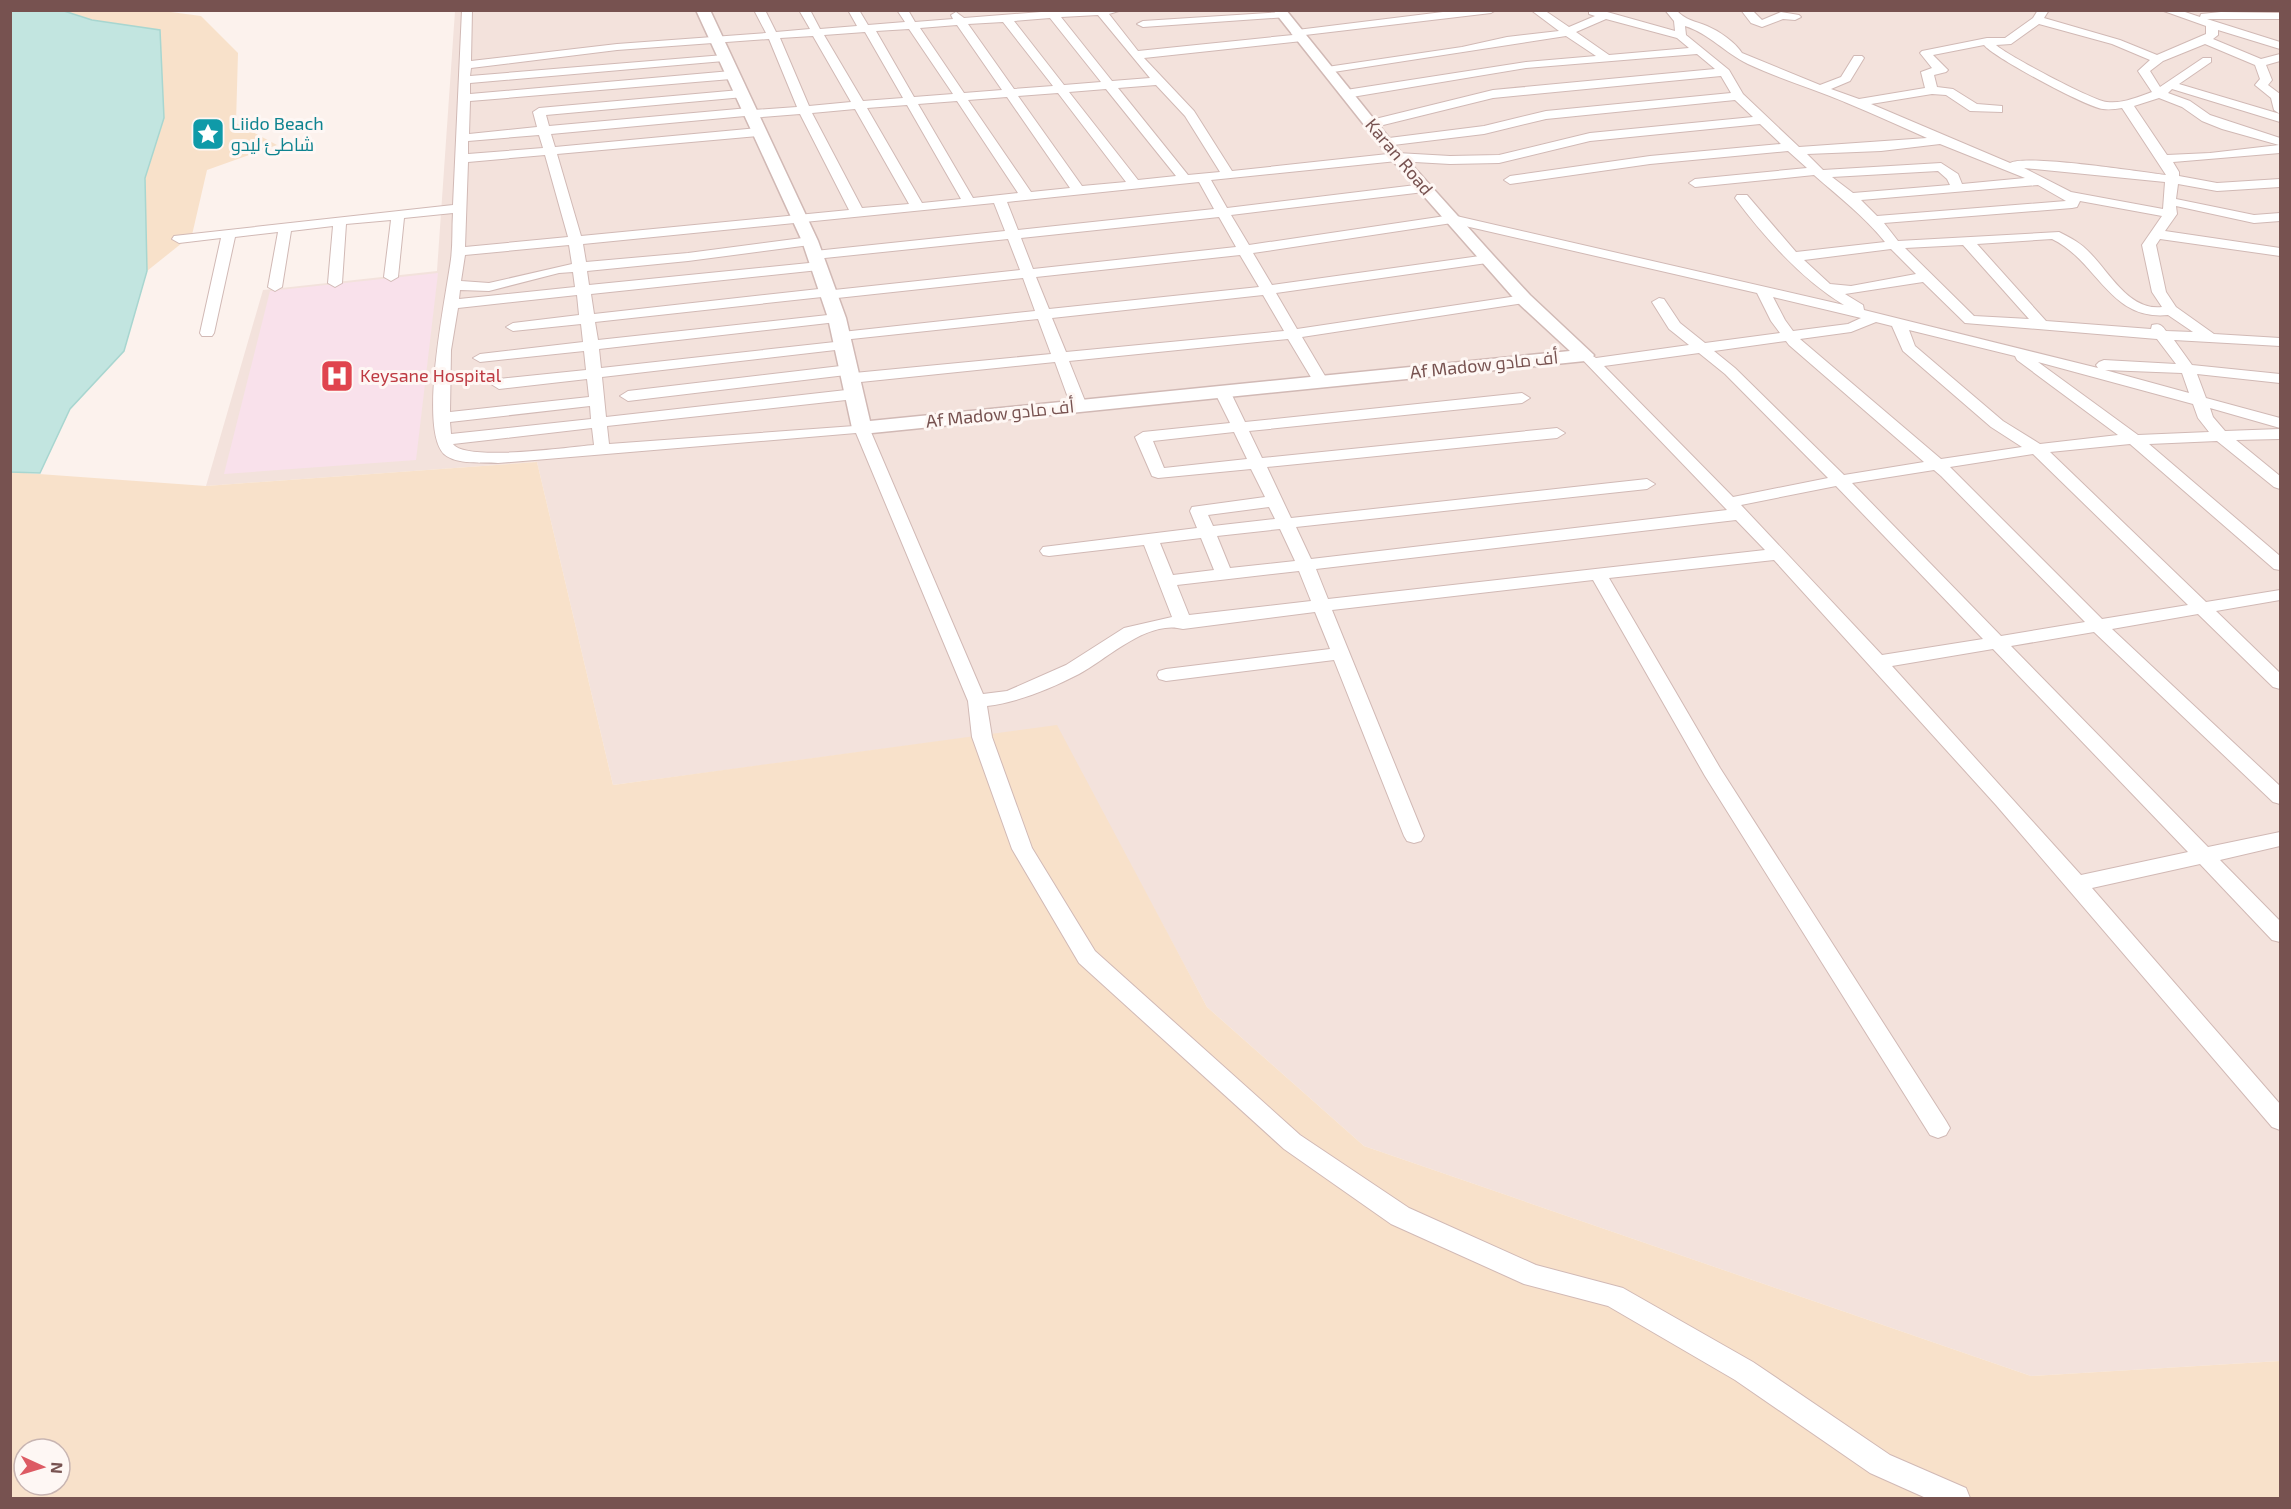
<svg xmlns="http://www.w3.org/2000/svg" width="2291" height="1509" viewBox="0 0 2291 1509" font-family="'Exo 2',Cairo,sans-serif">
<rect width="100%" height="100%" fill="#fcf2ed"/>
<path fill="#f3e2dc" d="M455 11H2280V1361L2031 1376 1364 1146 1207 1007 1056 726 613 785 537 462 206 486 263 290 437 271Z"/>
<path fill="#f9e1eb" d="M438 273 416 460 224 474 270 291Z"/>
<g fill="#f8e1ca" fill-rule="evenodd">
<path d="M156 10 201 16 238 53 236 123 277 145 207 170 192 235 147 271 145 178 164 118 92 20 64 11Z"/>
<path d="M537 462 613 785 1057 725 1207 1007 1364 1146 2031 1376 2280 1361V1498H11V472L206 486ZM24 1449H60V1485H24Z"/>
</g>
<path fill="#c2e5e0" stroke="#a8d6d0" stroke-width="1.5" d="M11 10 64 11 92 20 160 30 164 118 145 178 147 271 124 351 70 409 40 473 11 472Z"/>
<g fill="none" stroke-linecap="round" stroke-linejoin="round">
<defs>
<g id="minor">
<path d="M462 10H472L471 61 617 44 766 33 754 10H765L776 32 810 29 799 10H810L820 29 857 26 848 10H859L868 25 905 22 897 10H908L915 22 953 19 951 15 956 12 964 18 1066 10H1122L1109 14 1138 51 1293 35 1291 33 1297 30 1459 10H1496L1491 13 1305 35 1308 38 1302 41 1144 58 1194 111 1232 171 1397 153 1450 156 1499 155 1590 133 1753 117 1735 100 1546 119 1484 134 1385 146 1381 145 1379 142 1381 139 1484 126 1546 111 1731 93 1721 76 1493 98 1371 128 1365 124 1367 121 1493 90 1715 69 1697 54 1526 68 1346 98 1340 94 1346 90 1526 62 1596 56 1566 36 1327 73 1321 70 1327 67 1462 47 1507 37 1559 31 1531 10H1544L1569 27 1595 16 1589 14V10H1600L1675 31 1674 21 1665 10H1676C1685 20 1695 21 1707 26 1719 31 1735 42 1742 53L1820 85 1841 77 1854 56H1862L1864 58 1850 81 1831 89 1859 99 1925 88 1921 72 1932 68 1920 53 1922 51 1987 38H2005L2033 18 2038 10H2049L2044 18 2120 40 2157 55 2206 34V26L2161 10H2179L2200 17 2201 14 2221 12 2280 13V19H2207L2280 42V49L2218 30V35L2213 39 2261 59 2280 54V61L2266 65 2272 80 2268 85 2280 94V114L2274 110 2271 98 2255 85 2260 79 2255 65 2205 44 2163 61 2150 71 2160 87 2203 58H2211V62L2179 84 2280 114V122L2172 89 2168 93 2190 101 2210 115 2280 138V153L2173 162 2179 172V176L2217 183 2280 179V187L2217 191 2178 184 2176 199 2254 215 2280 213V221L2254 223 2176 206 2177 214 2165 231 2280 248V256L2160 239 2156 245 2166 292 2176 307 2214 334 2280 338V346L2174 340 2192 365 2280 374V383L2197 374 2206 398 2280 418V428L2210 408 2213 417 2225 431 2280 429V439L2236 440 2280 476V489L2274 487 2217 441 2149 444 2280 556V570L2274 569 2130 444 2050 452 2206 602 2280 590V600L2216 611 2280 673V689L2273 687 2198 614 2112 629 2280 786V804L2273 802 2094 632 2011 646 2208 847 2280 832V846L2220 860 2280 921V942L2272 940 2200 864 2092 888 2280 1104V1130L2272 1127 1996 805 1774 560 1609 578 1720 768 1946 1121 1950 1128 1946 1135 1938 1138 1930 1135 1705 776 1593 580 1332 610 1424 836 1421 841 1414 843 1407 841 1404 836 1334 660 1166 681 1159 679 1157 675 1159 671 1166 669 1330 649 1315 612 1183 629C1148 619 1107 659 1079 674 1050 689 1019 702 987 706L992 737 1032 848 1095 951 1300 1135 1409 1208 1536 1265 1623 1288 1753 1362 1890 1455 1966 1488 1970 1498H1926L1870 1473 1735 1380 1608 1306 1524 1284 1391 1224 1284 1149 1079 963 1012 849 972 737 968 701 856 433 498 463C483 462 456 465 444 454 418 428 446 297 451 259 453 244 452 228 453 213L404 218 398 277 391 281 384 277 391 220 346 224 342 283 335 287 328 283 333 226 291 231 282 287 275 291 268 287 278 232 235 237 214 333 212 336H202L200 333 221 238 179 243 172 239 174 236 453 205ZM1098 15 1150 78 1112 81 1061 17ZM1050 18 1101 82 1064 85 1014 21ZM1606 19 1677 38 1689 48 1609 55 1576 32ZM1003 22 1053 86 1014 89 968 24ZM2039 24 2112 44 2150 60 2138 71 2152 92C2138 97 2122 104 2107 102 2093 101 2007 55 1996 45L2011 44ZM957 25 1002 90 964 93 920 28ZM1685 26C1710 34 1725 53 1748 64 1780 79 1814 89 1847 103 1874 114 1900 126 1927 138L1799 147 1743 94 1729 70 1686 35ZM909 29 953 94 914 97 876 31ZM865 32 903 98 863 101 824 35ZM813 36 851 102 809 106 780 38ZM769 39 797 107 754 110 749 108 549 126 546 115 744 97V91L740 90 539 108 533 112 537 127 469 134 470 101 731 79 737 75 731 71 470 94V83L724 61 730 58 724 55 470 76 471 68 617 50ZM1984 45C1993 57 2088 108 2103 109 2109 110 2116 109 2122 108L2166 175C2141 172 2026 154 2010 163L1871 104 1932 94 1946 95 1970 111 2002 112V106L1977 104 1953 89 1937 87 1934 75 1946 72 1948 70 1933 55ZM1156 85 1185 116 1220 172 1188 175 1118 88ZM1106 89 1176 176 1138 180 1069 92ZM1058 93 1126 182 1082 186 1018 96ZM1007 97 1070 188 1031 192 968 100ZM2159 98 2182 107 2202 121 2222 129 2279 145 2210 153 2167 155 2134 106ZM957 101 1018 193 973 198 918 104ZM907 105 961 199 922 203 867 108ZM855 109 909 204 862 208 812 113ZM800 114 849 210 581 236 557 154 758 136 764 132 758 128 555 147 551 134 745 116 750 118ZM1760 124 1781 144 1650 156 1510 176 1504 180 1510 184 1650 164 1788 151 1807 168 1695 179 1689 183 1695 187 1814 175C1839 197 1864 216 1885 242L1796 252 1747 195H1737L1735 198C1765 238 1801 279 1844 305L1452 215 1249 245 1231 215 1424 192 1430 188 1424 184 1227 208 1211 180 1397 161 1450 164 1499 163 1590 141ZM539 135 543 148 468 154V141ZM1940 144 2025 178 1962 184 1958 174 1941 163 1823 170 1807 154 1881 151ZM545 155 568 237 465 247 468 162ZM2024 168 2165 182 2163 209 2071 192ZM1938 171 1947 179 1950 185 1853 193 1832 177ZM1199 182 1214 209 1018 230 1007 202ZM2038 185 2066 201 1877 216 1861 200ZM2080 201 2162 216 2142 245 2152 292 2162 307C2129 311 2110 273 2090 253 2081 243 2071 238 2059 232L1898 241 1884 223 2072 208 2077 207ZM994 203 1005 231 815 251 808 255 815 259 1008 239 1020 270 834 290 828 288 594 314 591 294 819 270 826 266 819 262 589 285 587 271 688 261 810 245 817 241 810 237 688 253 586 262 583 244ZM1219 217 1236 247 1033 269 1021 238ZM1452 223 1757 293 1771 321 1780 333 1705 343 1680 323 1664 299 1659 298 1652 302 1669 329 1689 345 1596 358 1585 351 1578 355 1727 510 1311 559 1296 527 1647 489 1655 484 1647 479 1291 518 1267 467 1557 438 1565 433 1557 428 1262 458 1249 431 1522 403 1530 398 1522 393 1245 422 1230 391 1222 386 1214 391 1230 423 1143 432 1135 437 1152 476 1158 478 1251 469 1265 497 1192 507 1190 511 1197 528 1043 547 1040 551 1043 555 1049 556 1144 545 1172 617 1124 628 1066 665 1007 691 983 694 868 425 609 444 607 426 855 399 863 394 855 389 606 417 602 377 844 349 851 345 844 341 601 368 599 349 837 322 844 318 837 314 598 340 595 322 822 297 828 299 1023 278 1035 311 842 332 835 336 842 340 1038 319 1051 354 854 373 857 370 854 367 849 365 628 391 620 396 628 401 846 375 843 378 846 381 851 383 1055 362 1071 406 1079 411 1087 406 1069 361 1288 339 1315 384H1325L1328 381 1302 337 1524 303 1531 299 1524 295 1297 329 1276 293 1487 263 1494 259 1487 255 1272 285 1253 253ZM2052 239C2098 261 2109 321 2168 315L2193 332 2166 331C2162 325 2159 323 2152 325L2151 329 2046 321 1977 244ZM569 245 572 264 489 283 461 281 465 255ZM1963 245 2029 319 1974 316 1905 248ZM1891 249 1916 274 1851 286 1830 284 1804 260ZM1240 255 1259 287 1049 309 1036 277ZM573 272 575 287 459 299 460 290 489 291 559 273ZM1923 282 1965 323 2157 339 2176 364 2104 360 2099 362 2096 365 2098 368 1864 310 1863 305 1845 294ZM577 295 579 315 513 323 506 327 513 331 581 324 583 342 480 354 473 358 480 362 584 351 586 370 499 379 491 384 499 389 587 379 589 397 450 412 451 350 458 308ZM1263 295 1284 331 1066 352 1052 318ZM1773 297 1861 318 1848 324 1793 331 1785 320ZM1876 322 1892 326 1903 351 1991 427 2022 447 1941 459 1800 339 1851 332ZM1909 330 2015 356 2017 360 2118 435 2040 444 2003 421 1915 346ZM1786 341 1789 345 1924 462 1844 475 1735 368 1714 351ZM1699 353 1725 374 1828 478 1733 497 1604 366ZM2038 362 2193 404 2198 418 2209 432 2138 435ZM2105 370 2182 373 2189 393ZM590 406 591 419 451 434 450 422ZM592 428 594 445C569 447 466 462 453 444ZM1234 432 1247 459 1164 468 1153 441ZM2033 454 2188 605 2102 619 1950 467ZM1934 470 1941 476 2085 622 2001 636 1852 483ZM1836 486 1983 639 1882 655 1741 505ZM1269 507 1275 519 1213 526 1208 515ZM1736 520 1765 550 1328 599 1316 569ZM1280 529 1295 561 1230 568 1217 536ZM1201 538 1214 570 1173 575 1160 543ZM1299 571 1311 601 1189 615 1177 585ZM1993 649 2188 852 2081 875 1892 666Z"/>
<path d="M1741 10H1752L1762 20 1781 12 1799 15 1801 17 1795 20 1783 19 1762 27 1751 23Z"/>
<path d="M1283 12 1287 13V17L1143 27 1137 24 1143 21Z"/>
</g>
<path id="tertiary" d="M696 10H710L818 241 846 318 870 421 1570 351 1518 303 1392 160 1273 10H1286L1402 154 1493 255 1530 295 1594 355 1591 359 1585 361 862 434 855 432 852 428 828 318 802 241Z"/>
</defs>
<use href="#minor" stroke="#d1b9b5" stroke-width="2"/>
<use href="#tertiary" stroke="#d1b9b5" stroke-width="3"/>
<use href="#minor" fill="#fff" fill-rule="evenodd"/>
<use href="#tertiary" fill="#fff" fill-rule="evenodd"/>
</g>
<defs>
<symbol id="sight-square" viewBox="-11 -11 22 22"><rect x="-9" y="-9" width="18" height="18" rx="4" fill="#0f9aa8" stroke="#fef7f4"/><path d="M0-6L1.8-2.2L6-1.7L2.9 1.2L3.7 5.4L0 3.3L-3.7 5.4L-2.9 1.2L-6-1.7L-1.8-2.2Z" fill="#fff"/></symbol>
<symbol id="hospital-square" viewBox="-11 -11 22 22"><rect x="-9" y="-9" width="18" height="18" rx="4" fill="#e0444e" stroke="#fef7f4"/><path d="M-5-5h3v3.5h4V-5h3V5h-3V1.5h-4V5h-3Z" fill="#fff"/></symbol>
</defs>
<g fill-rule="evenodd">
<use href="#sight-square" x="189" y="115" width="38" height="38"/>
<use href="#hospital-square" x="318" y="357" width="38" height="38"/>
</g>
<g text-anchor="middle" stroke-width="6" stroke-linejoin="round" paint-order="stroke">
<g font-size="18" fill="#0d838f" stroke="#fef7f4" text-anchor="start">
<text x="231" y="130">Liido Beach<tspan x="231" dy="21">شاطئ ليدو</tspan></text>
</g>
<g font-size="18" fill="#775250" stroke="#fef7f4">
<text transform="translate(1399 157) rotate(50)" y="6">Karan Road</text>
<text transform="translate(1484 365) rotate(-6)" y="6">Af Madow أف مادو</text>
<text transform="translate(1000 414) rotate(-6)" y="6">Af Madow أف مادو</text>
</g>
<g font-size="18" fill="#be3a42" stroke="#fef7f4" text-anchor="start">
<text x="360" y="382">Keysane Hospital</text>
</g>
</g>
<rect width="2291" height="1509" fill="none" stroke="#775250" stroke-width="24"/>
<g transform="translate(42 1467) rotate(94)"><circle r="28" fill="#fef7f4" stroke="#c8b5b2" stroke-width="1.5"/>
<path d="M0-4.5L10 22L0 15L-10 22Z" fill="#dd5b64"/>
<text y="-9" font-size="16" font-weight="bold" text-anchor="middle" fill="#775250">N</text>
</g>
</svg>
